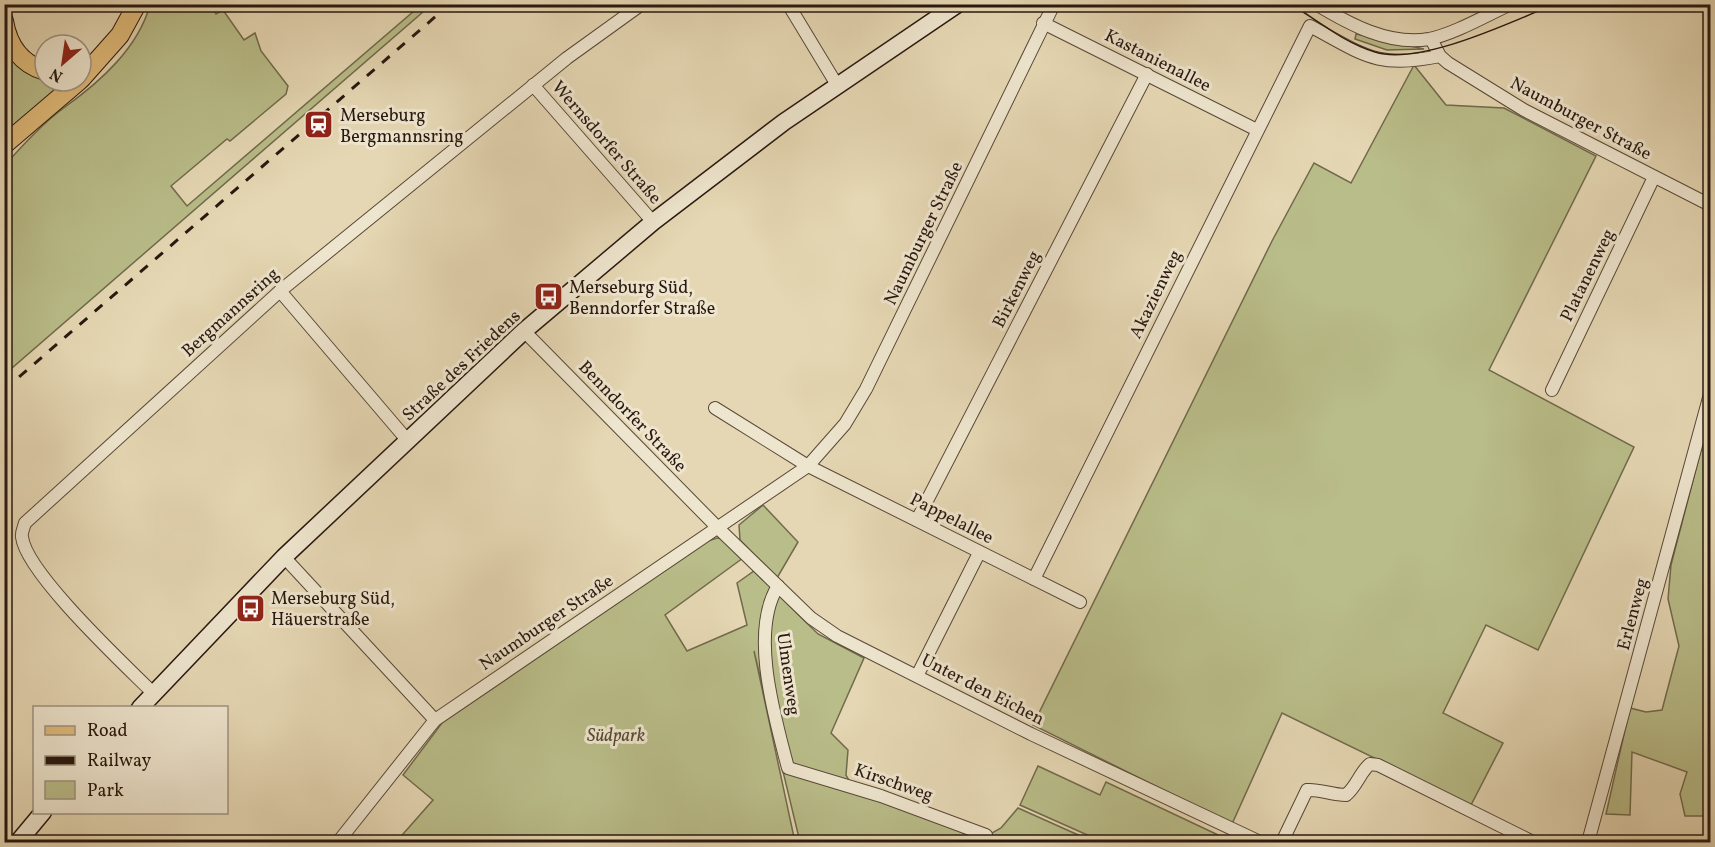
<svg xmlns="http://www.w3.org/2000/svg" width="1715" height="847" viewBox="0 0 1715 847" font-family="Vollkorn,serif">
<rect width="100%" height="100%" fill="#e5d7b3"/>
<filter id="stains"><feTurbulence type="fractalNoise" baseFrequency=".00333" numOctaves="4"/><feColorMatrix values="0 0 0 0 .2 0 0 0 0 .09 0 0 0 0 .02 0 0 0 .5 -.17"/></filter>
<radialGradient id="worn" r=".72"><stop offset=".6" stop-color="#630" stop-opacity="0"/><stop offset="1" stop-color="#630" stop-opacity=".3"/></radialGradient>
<g fill="#b9bd89" stroke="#716a4c" stroke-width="1.5">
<path d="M150 5H211L216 14 223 10 244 40 255 33 261 51 288 86 286 94 230 141 227 139 171 186 187 206 421 5H431L5 374V165C23 145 43 123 65 107 101 81 138 48 150 5Z"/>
<path d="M1356 34 1424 49 1387 50 1355 39Z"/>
<path d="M4 43 45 76V81H66L5 134Z"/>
<path d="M1414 65 1446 105 1504 108 1596 156 1489 370 1634 447 1538 650 1486 625 1443 713 1503 743 1471 805 1282 713 1232 824 1033 725 1272 241 1314 163 1351 183Z"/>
<path d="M1710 415V816H1685L1680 794 1687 772 1632 752 1630 815 1606 814 1630 708 1646 712 1662 710 1679 646 1668 599 1671 565Z"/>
<path d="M763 505 798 542 777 578 740 540 739 525Z"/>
<path d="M717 538 724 539 743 558 665 615 687 651 747 625 737 583 754 571 818 634 864 658 831 733 848 750 846 775 854 789 925 811 978 841 1001 828 1018 808 1094 842H800L754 651 795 842H396L433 800 403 775 442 723 708 541Z"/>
<path d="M1038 766 1100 795 1106 782 1233 842H1103L1020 805Z"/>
</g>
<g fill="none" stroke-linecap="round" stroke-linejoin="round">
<defs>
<g id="street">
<path d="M788 4 837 85"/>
<path d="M1316 4C1349 24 1389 46 1429 39 1454 34 1487 15 1511 4"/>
<path d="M1043 23 1257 130"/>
<path d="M1431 39 1440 56 1448 63 1524 110 1710 205"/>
<path d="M533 85 653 222"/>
<path d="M280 291 408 441"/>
<path d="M524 331 717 527 811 618 837 636 1031 734 1260 842"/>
<path d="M1552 390 1654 177"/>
<path d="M715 408 808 466 1080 602"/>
<path d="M917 520 1147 74"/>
<path d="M284 557 435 720"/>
<path d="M1034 579 1310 26C1364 55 1377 69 1440 56"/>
<path d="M778 586C749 632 775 718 788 768L881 796 986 835"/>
<path d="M917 676 979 553"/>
<path d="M153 693C125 665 26 573 22 537 21 533 24 527 25 523L280 291 567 58 642 4"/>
<path d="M338 842 435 720 808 466 845 424 866 389 1054 4"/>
<path d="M1282 842 1307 790C1320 789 1332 795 1346 795 1357 786 1360 772 1370 764L1378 765 1533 842"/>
<path d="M1588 842 1710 394"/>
</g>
<g id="secondary">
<path d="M140 708 284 557 524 331 653 222 784 122 958 4"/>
<path d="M18 842 43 812"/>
</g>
<g id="primary">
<path d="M4 21C8 45 21 64 45 71"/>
<path d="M81 79 120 35 137 4"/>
<path d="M4 145 79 81"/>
</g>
</defs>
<use href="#street" stroke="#584838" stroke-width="14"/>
<use href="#secondary" stroke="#29180f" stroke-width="19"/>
<use href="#primary" stroke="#29180f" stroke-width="20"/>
<use href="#street" stroke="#eee5ce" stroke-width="12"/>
<use href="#secondary" stroke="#eee5ce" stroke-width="16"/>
<use href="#primary" stroke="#e2bc7a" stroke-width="18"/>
<path stroke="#29180f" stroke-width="1.5" d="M1291 4C1318 21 1345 43 1375 52 1420 66 1511 22 1555 4"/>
<path stroke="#29180f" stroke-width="3" stroke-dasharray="10 10" stroke-linecap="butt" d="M4 390 450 4"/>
</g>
<defs>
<symbol id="station-square" viewBox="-11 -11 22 22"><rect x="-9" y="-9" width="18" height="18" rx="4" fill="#8f2418" stroke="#eee5ce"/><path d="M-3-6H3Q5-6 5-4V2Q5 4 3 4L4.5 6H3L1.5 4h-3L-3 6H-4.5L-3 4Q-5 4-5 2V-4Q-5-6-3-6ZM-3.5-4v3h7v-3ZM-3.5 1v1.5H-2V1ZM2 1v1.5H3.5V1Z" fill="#fff"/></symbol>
<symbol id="bus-square" viewBox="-11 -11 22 22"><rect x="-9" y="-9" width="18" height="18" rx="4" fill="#8f2418" stroke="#eee5ce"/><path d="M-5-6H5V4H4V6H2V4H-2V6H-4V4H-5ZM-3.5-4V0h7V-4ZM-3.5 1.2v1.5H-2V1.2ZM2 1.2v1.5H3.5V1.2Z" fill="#fff"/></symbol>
</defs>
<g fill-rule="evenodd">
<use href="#station-square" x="302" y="108" width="33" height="33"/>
<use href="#bus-square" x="532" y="280" width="33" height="33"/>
<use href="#bus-square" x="234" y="592" width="33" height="33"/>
</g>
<g text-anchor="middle" stroke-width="6" stroke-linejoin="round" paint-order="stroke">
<g font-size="18" fill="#29180f" stroke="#eee5ce">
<text transform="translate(1158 60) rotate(27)" y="6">Kastanienallee</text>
<text transform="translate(1581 118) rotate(28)" y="6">Naumburger Straße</text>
<text transform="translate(607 142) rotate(49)" y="6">Wernsdorfer Straße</text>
<text transform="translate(923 233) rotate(-64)" y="6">Naumburger Straße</text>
<text transform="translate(1587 275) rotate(-64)" y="6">Platanenweg</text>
<text transform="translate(1016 289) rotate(-63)" y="6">Birkenweg</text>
<text transform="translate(1155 294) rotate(-64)" y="6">Akazienweg</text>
<text transform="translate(230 312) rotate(-42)" y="6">Bergmannsring</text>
<text transform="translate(461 365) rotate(-43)" y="6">Straße des Friedens</text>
<text transform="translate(633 416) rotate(46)" y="6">Benndorfer Straße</text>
<text transform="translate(952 518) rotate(27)" y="6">Pappelallee</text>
<text transform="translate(1632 614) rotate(-75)" y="6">Erlenweg</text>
<text transform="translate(546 622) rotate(-34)" y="6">Naumburger Straße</text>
<text transform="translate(789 674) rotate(82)" y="6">Ulmenweg</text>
<text transform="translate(983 689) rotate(27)" y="6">Unter den Eichen</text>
<text transform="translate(894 782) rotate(19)" y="6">Kirschweg</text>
</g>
<g font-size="18" fill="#29180f" stroke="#eee5ce" text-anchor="start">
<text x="340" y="121">Merseburg<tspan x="340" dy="21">Bergmannsring</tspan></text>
<text x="569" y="293">Merseburg Süd,<tspan x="569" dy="21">Benndorfer Straße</tspan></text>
<text x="271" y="604">Merseburg Süd,<tspan x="271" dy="21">Häuerstraße</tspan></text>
</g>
<g font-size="18" font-style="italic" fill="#544a34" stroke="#eee5ce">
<text x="616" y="741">Südpark</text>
</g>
</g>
<rect width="1715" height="847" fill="none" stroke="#e5d7b3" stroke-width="24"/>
<rect x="6" y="6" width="1703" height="835" fill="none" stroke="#29180f" stroke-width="3"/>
<rect x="12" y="12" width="1691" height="823" fill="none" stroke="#29180f" stroke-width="1.5"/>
<rect x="33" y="706" width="195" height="108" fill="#eee5ce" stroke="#9f9382" stroke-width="1.5"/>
<rect x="45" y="726" width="30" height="9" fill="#e2bc7a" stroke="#9f9382" stroke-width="1.5"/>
<text x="87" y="736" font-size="18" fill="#29180f">Road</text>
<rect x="45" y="756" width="30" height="9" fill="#29180f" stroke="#9f9382" stroke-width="1.5"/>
<text x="87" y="766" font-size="18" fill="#29180f">Railway</text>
<rect x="45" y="781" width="30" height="18" fill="#b9bd89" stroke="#9f9382" stroke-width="1.5"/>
<text x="87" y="796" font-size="18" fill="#29180f">Park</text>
<g transform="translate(63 63) rotate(209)"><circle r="28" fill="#eee5ce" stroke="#9f9382" stroke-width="1.5"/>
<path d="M0-4.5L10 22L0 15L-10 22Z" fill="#8f2418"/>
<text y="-9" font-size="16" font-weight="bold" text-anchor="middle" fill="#29180f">N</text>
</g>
<rect width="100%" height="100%" filter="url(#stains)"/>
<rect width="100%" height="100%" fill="url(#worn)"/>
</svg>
